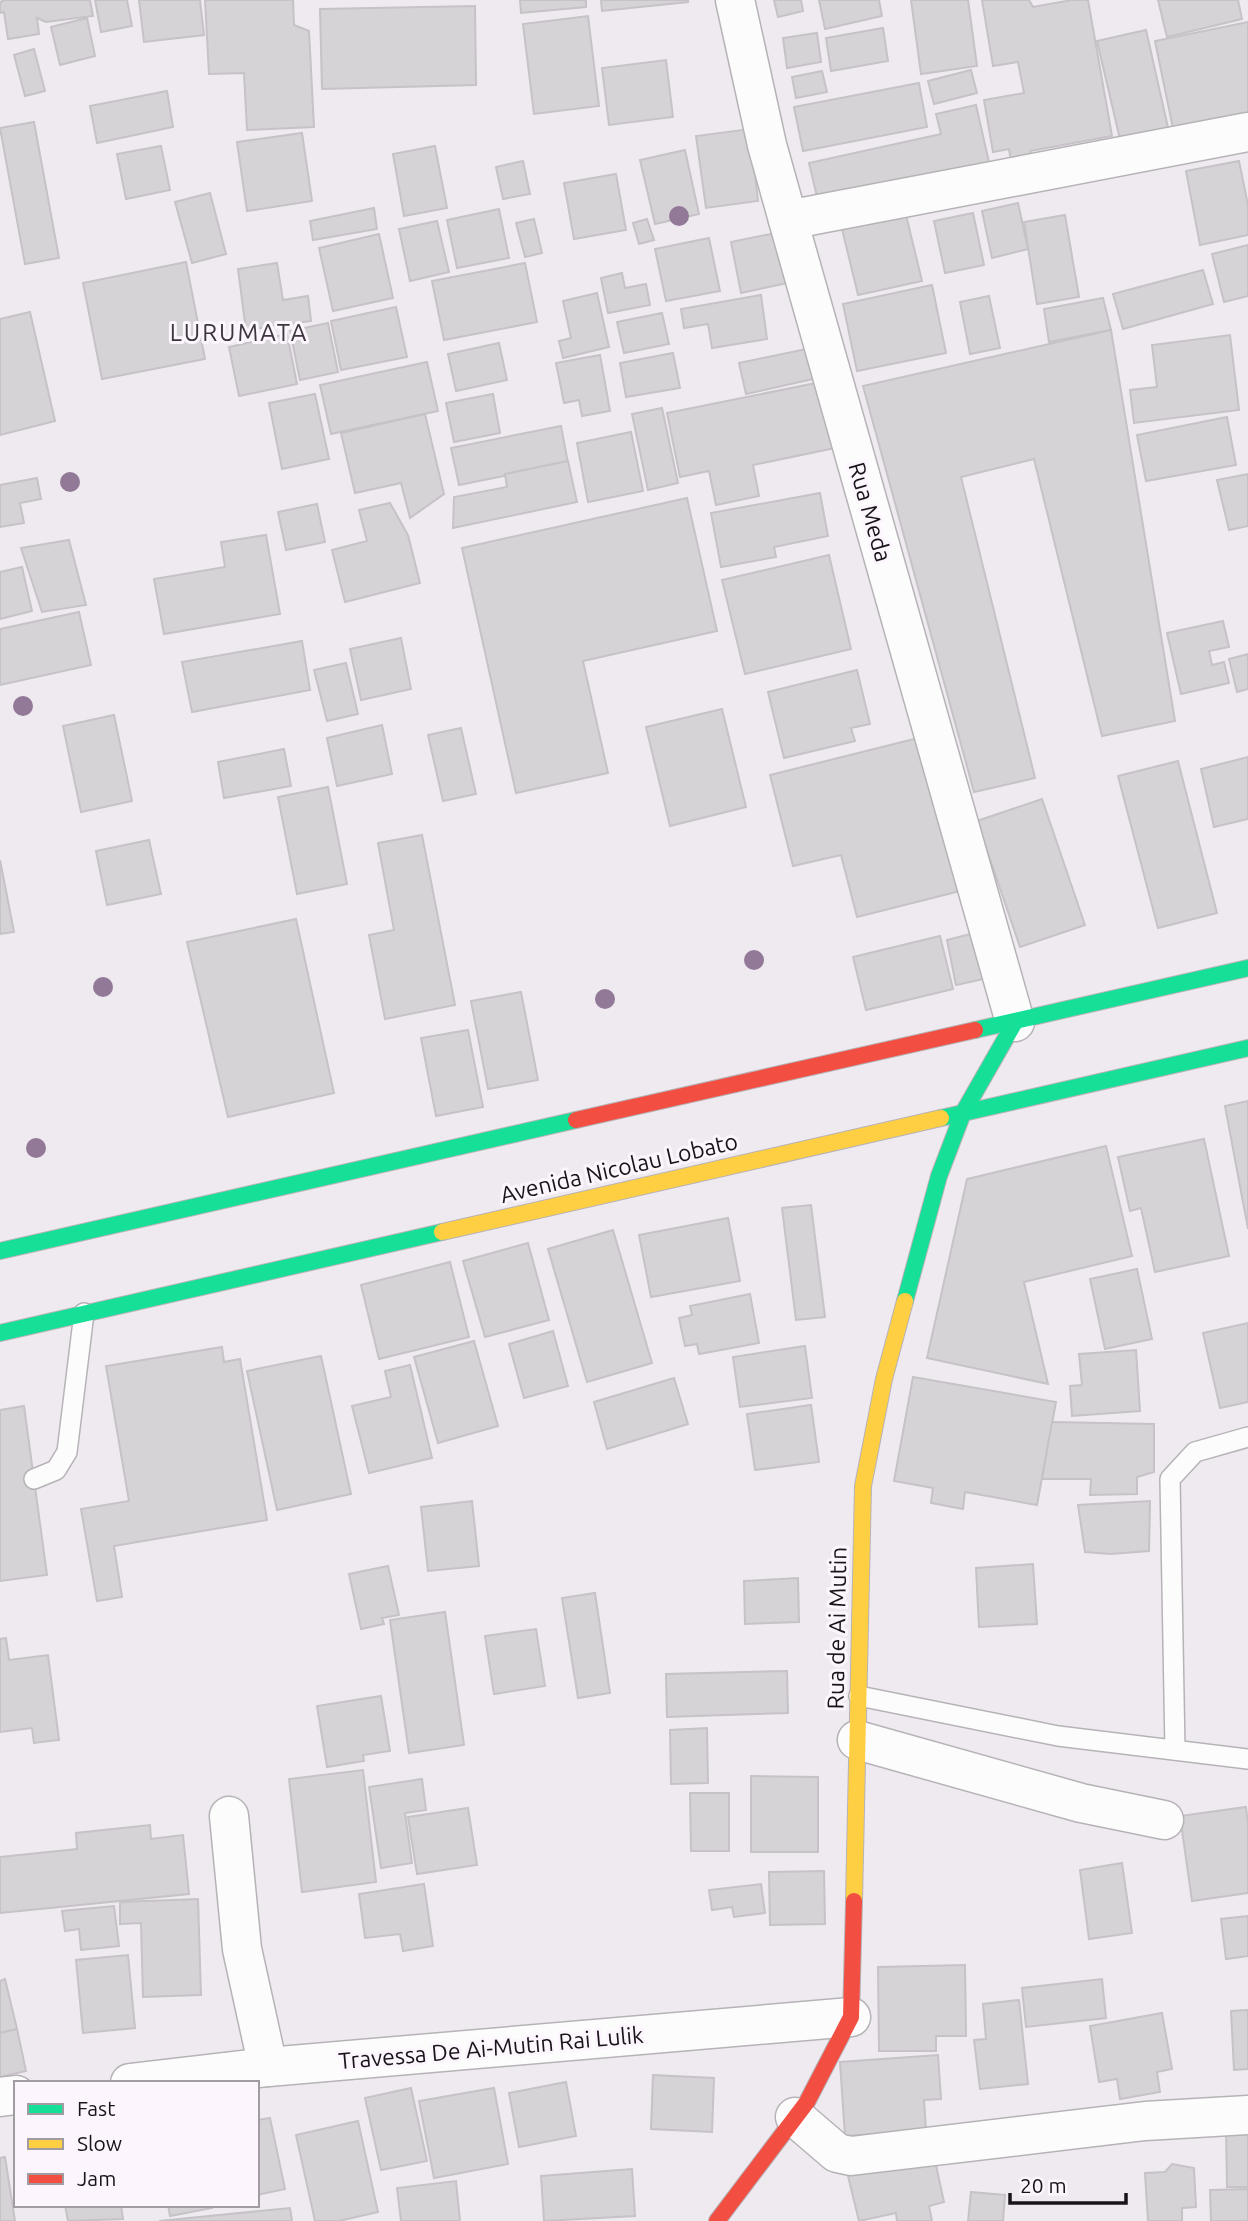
<svg xmlns="http://www.w3.org/2000/svg" width="1248" height="2221" viewBox="0 0 1248 2221" font-family="Ubuntu,sans-serif">
<rect width="100%" height="100%" fill="#efeaf0"/>
<g fill="#d6d3d7" stroke="#c6c2c7" stroke-width="2">
<path d="M3 0H90L93 16 46 22 37 18 39 34 8 39 4 12 0 13V3Z"/>
<path d="M95 0H127L132 26 101 32Z"/>
<path d="M139 0H200L204 35 144 42Z"/>
<path d="M205 0H293L294 25 309 31 314 127 247 130 244 73 209 74Z"/>
<path d="M520 0H586V7L521 13Z"/>
<path d="M601 0H688V2L602 11Z"/>
<path d="M774 0H801L803 11 778 17Z"/>
<path d="M819 0H879L882 16 825 29Z"/>
<path d="M911 0H968L977 66 921 74Z"/>
<path d="M982 0H1029L1033 7 1072 0H1088L1112 136 1030 151 1034 171 1013 175 1009 149 993 152 984 100 1024 93 1018 62 993 66Z"/>
<path d="M1158 0H1238L1242 19 1167 37Z"/>
<path d="M475 6 476 85 322 89 320 9Z"/>
<path d="M588 16 599 106 534 114 523 24Z"/>
<path d="M87 18 95 56 60 65 51 27Z"/>
<path d="M1248 22V127L1176 143 1155 41Z"/>
<path d="M883 28 888 61 831 71 826 38Z"/>
<path d="M1146 30 1171 141 1123 152 1097 41Z"/>
<path d="M817 33 821 62 787 68 783 38Z"/>
<path d="M34 49 45 91 25 96 14 55Z"/>
<path d="M666 60 673 117 609 125 602 68Z"/>
<path d="M971 70 977 93 934 104 928 81Z"/>
<path d="M822 71 827 92 796 98 792 77Z"/>
<path d="M919 83 927 127 803 151 794 107Z"/>
<path d="M167 91 173 127 97 143 90 106Z"/>
<path d="M976 105 991 171 820 209 809 163 941 134 936 114Z"/>
<path d="M34 122 59 258 25 264 0 128Z"/>
<path d="M750 129 758 201 706 208 696 136Z"/>
<path d="M302 133 312 201 247 211 237 142Z"/>
<path d="M161 146 170 190 126 199 117 154Z"/>
<path d="M435 146 447 208 404 216 393 154Z"/>
<path d="M685 150 699 214 655 224 640 160Z"/>
<path d="M523 161 530 194 503 199 496 167Z"/>
<path d="M1239 161 1248 205V235L1200 245 1186 171Z"/>
<path d="M616 174 626 230 574 239 564 183Z"/>
<path d="M210 193 226 254 192 263 175 202Z"/>
<path d="M1018 203 1028 249 992 258 982 211Z"/>
<path d="M374 208 377 229 313 240 310 221Z"/>
<path d="M499 209 509 258 457 268 447 220Z"/>
<path d="M973 213 984 265 945 273 934 221Z"/>
<path d="M906 215 922 281 858 295 842 229Z"/>
<path d="M1065 215 1079 297 1037 304 1024 222Z"/>
<path d="M534 219 542 253 525 257 516 223Z"/>
<path d="M647 219 654 240 639 244 633 223Z"/>
<path d="M437 221 449 272 410 281 399 229Z"/>
<path d="M790 230 801 280 741 293 731 242Z"/>
<path d="M379 234 393 298 333 311 319 248Z"/>
<path d="M709 238 720 291 666 301 655 249Z"/>
<path d="M1248 245V296L1224 302 1212 254Z"/>
<path d="M186 262 205 359 102 379 83 283Z"/>
<path d="M277 263 283 300 308 296 311 321 246 330 238 269Z"/>
<path d="M525 263 537 322 444 340 432 281Z"/>
<path d="M1203 270 1213 304 1123 329 1113 294Z"/>
<path d="M622 273 625 288 646 284 650 305 608 313 601 278Z"/>
<path d="M932 285 946 353 857 371 843 304Z"/>
<path d="M597 293 609 347 563 358 559 341 571 338 563 301Z"/>
<path d="M761 295 767 339 712 348 708 324 684 328 681 309Z"/>
<path d="M989 296 1000 348 970 354 960 302Z"/>
<path d="M1103 298 1111 330 1049 342 1044 309Z"/>
<path d="M396 307 407 357 341 370 331 321Z"/>
<path d="M30 312 55 421 0 435V319Z"/>
<path d="M662 313 669 344 624 353 617 322Z"/>
<path d="M328 323 338 372 300 380 290 331Z"/>
<path d="M1111 330 1175 721 1102 736 1034 459 961 477 1035 778 974 792 863 386Z"/>
<path d="M287 334 297 384 239 396 229 347Z"/>
<path d="M1230 335 1239 410 1134 423 1130 390 1157 387 1152 345Z"/>
<path d="M499 343 507 380 456 391 448 354Z"/>
<path d="M816 347 822 377 746 394 739 363Z"/>
<path d="M673 353 680 388 626 397 620 363Z"/>
<path d="M600 355 610 411 582 416 579 400 564 403 556 363Z"/>
<path d="M427 362 438 411 331 434 320 385Z"/>
<path d="M831 380 845 446 753 465 759 496 716 505 709 471 680 477 667 413Z"/>
<path d="M315 394 329 459 282 469 269 403Z"/>
<path d="M493 394 500 433 454 442 446 403Z"/>
<path d="M662 408 678 483 648 490 632 414Z"/>
<path d="M425 414 444 494 410 518 401 483 355 493 341 433Z"/>
<path d="M1227 417 1236 465 1146 481 1137 435Z"/>
<path d="M561 426 568 463 459 485 451 448Z"/>
<path d="M631 432 643 491 588 502 577 443Z"/>
<path d="M568 461 577 502 453 528 454 497 507 487 505 474Z"/>
<path d="M1248 474V526L1229 530 1217 480Z"/>
<path d="M37 478 41 499 20 503 24 523 0 527V485Z"/>
<path d="M820 493 828 536 774 547 776 557 721 567 711 513Z"/>
<path d="M687 498 717 631 583 661 608 773 516 793 462 548Z"/>
<path d="M390 503 408 535 420 583 345 602 332 550 367 541 359 510Z"/>
<path d="M317 504 325 542 286 550 278 512Z"/>
<path d="M266 535 280 614 164 634 154 579 225 567 221 542Z"/>
<path d="M69 540 86 605 42 612 21 548Z"/>
<path d="M829 555 851 649 745 674 722 580Z"/>
<path d="M22 567 32 611 0 619V572Z"/>
<path d="M79 612 91 665 0 685V629Z"/>
<path d="M1223 621 1229 647 1209 651 1212 665 1224 662 1229 683 1181 694 1167 633Z"/>
<path d="M401 638 411 689 361 700 350 649Z"/>
<path d="M302 641 310 690 192 712 182 662Z"/>
<path d="M1248 654V689L1237 692 1229 659Z"/>
<path d="M346 663 358 714 327 721 314 670Z"/>
<path d="M857 670 870 724 851 728 855 741 784 758 768 692Z"/>
<path d="M722 709 746 807 670 826 646 727Z"/>
<path d="M114 715 132 801 81 812 63 726Z"/>
<path d="M382 725 392 774 337 786 327 738Z"/>
<path d="M461 728 476 794 443 801 428 735Z"/>
<path d="M922 737 960 891 857 917 841 855 793 866 770 775Z"/>
<path d="M284 749 291 786 224 798 218 762Z"/>
<path d="M1248 757V819L1214 827 1201 769Z"/>
<path d="M1178 761 1217 913 1158 928 1118 776Z"/>
<path d="M328 787 347 884 297 894 278 797Z"/>
<path d="M1042 799 1085 925 1020 947 977 821Z"/>
<path d="M422 835 455 1005 385 1019 369 935 394 930 378 843Z"/>
<path d="M149 840 161 894 107 905 96 851Z"/>
<path d="M0 860 14 932 0 934Z"/>
<path d="M296 919 334 1093 228 1117 187 942Z"/>
<path d="M978 932 988 978 956 985 947 940Z"/>
<path d="M940 936 953 989 866 1010 853 957Z"/>
<path d="M521 992 538 1080 488 1089 471 1001Z"/>
<path d="M468 1030 483 1107 436 1116 421 1038Z"/>
<path d="M1248 1101V1229L1225 1106Z"/>
<path d="M1204 1139 1229 1256 1155 1272 1141 1208 1130 1211 1118 1157Z"/>
<path d="M1106 1146 1132 1256 1024 1282 1048 1384 927 1358 967 1179Z"/>
<path d="M811 1205 825 1317 796 1320 782 1208Z"/>
<path d="M728 1218 740 1281 651 1297 639 1235Z"/>
<path d="M613 1230 652 1363 587 1382 548 1249Z"/>
<path d="M528 1243 549 1320 485 1337 463 1261Z"/>
<path d="M450 1262 469 1337 379 1359 361 1285Z"/>
<path d="M1137 1269 1152 1339 1105 1349 1090 1279Z"/>
<path d="M750 1294 759 1343 699 1354 697 1344 685 1346 679 1318 692 1315 690 1306Z"/>
<path d="M1248 1323V1402L1220 1408 1203 1333Z"/>
<path d="M553 1331 568 1386 524 1398 509 1344Z"/>
<path d="M474 1341 498 1426 438 1443 414 1357Z"/>
<path d="M805 1346 812 1398 740 1407 733 1357Z"/>
<path d="M222 1347 224 1362 240 1359 267 1520 114 1546 122 1597 97 1601 81 1509 129 1501 106 1366Z"/>
<path d="M1136 1350 1140 1411 1072 1416 1070 1386 1082 1385 1079 1354Z"/>
<path d="M321 1356 351 1494 277 1510 247 1371Z"/>
<path d="M410 1365 432 1458 369 1473 352 1406 391 1397 385 1371Z"/>
<path d="M913 1377 1056 1402 1037 1505 965 1492 963 1509 931 1503 933 1488 894 1481Z"/>
<path d="M674 1378 688 1424 607 1449 594 1402Z"/>
<path d="M811 1405 819 1462 755 1470 747 1414Z"/>
<path d="M24 1406 47 1575 0 1581V1410Z"/>
<path d="M1052 1422 1154 1424V1472L1137 1477V1494L1090 1495 1091 1479H1042Z"/>
<path d="M472 1501 479 1566 428 1571 421 1507Z"/>
<path d="M1150 1501 1149 1551 1110 1554 1085 1552 1078 1505Z"/>
<path d="M1033 1564 1037 1624 979 1627 976 1568Z"/>
<path d="M388 1566 399 1615 382 1618 384 1624 361 1629 349 1574Z"/>
<path d="M798 1578 799 1622 745 1624 744 1581Z"/>
<path d="M595 1593 610 1693 578 1698 562 1598Z"/>
<path d="M445 1612 464 1745 409 1753 390 1620Z"/>
<path d="M536 1629 545 1686 494 1694 485 1636Z"/>
<path d="M6 1638 9 1660 48 1655 59 1740 34 1743 32 1728 0 1732V1639Z"/>
<path d="M787 1671 788 1713 667 1717 666 1674Z"/>
<path d="M381 1696 390 1751 363 1755 364 1761 327 1767 317 1706Z"/>
<path d="M707 1728 708 1783 671 1784 670 1730Z"/>
<path d="M363 1770 376 1882 302 1892 289 1779Z"/>
<path d="M751 1776 818 1777V1852H751Z"/>
<path d="M422 1779 426 1810 405 1813 412 1863 381 1868 369 1787Z"/>
<path d="M690 1793H729V1851H691Z"/>
<path d="M1246 1807 1248 1825V1893L1192 1901 1180 1816Z"/>
<path d="M468 1808 477 1865 417 1874 408 1817Z"/>
<path d="M150 1825 151 1839 183 1835 189 1894 0 1913V1857L77 1849 76 1833Z"/>
<path d="M1122 1863 1132 1933 1089 1939 1080 1870Z"/>
<path d="M824 1871 825 1924 770 1925 769 1872Z"/>
<path d="M424 1884 433 1946 403 1951 400 1934 365 1938 359 1894Z"/>
<path d="M761 1884 765 1913 734 1917 732 1907 712 1910 709 1890Z"/>
<path d="M198 1899 201 1995 143 1997 141 1923 120 1924V1902Z"/>
<path d="M114 1906 119 1946 81 1950 79 1929 65 1931 62 1911Z"/>
<path d="M1248 1916V1956L1226 1959 1221 1919Z"/>
<path d="M128 1955 135 2028 83 2033 76 1960Z"/>
<path d="M965 1965 966 2036H936V2051H879L878 1967Z"/>
<path d="M5 1979 17 2029 0 2033V1981Z"/>
<path d="M1102 1979 1106 2018 1026 2027 1022 1988Z"/>
<path d="M1019 2000 1028 2084 980 2089 974 2040 986 2039 983 2004Z"/>
<path d="M1248 2010V2069L1234 2070 1231 2011Z"/>
<path d="M1162 2013 1172 2069 1157 2072 1160 2092 1120 2099 1117 2079 1099 2082 1090 2026Z"/>
<path d="M17 2029 26 2071 0 2077V2033Z"/>
<path d="M938 2055 941 2099 924 2100 926 2130 845 2136 840 2062Z"/>
<path d="M653 2075 714 2078 712 2132 651 2129Z"/>
<path d="M566 2082 576 2136 519 2147 509 2093Z"/>
<path d="M411 2088 427 2161 381 2170 365 2098Z"/>
<path d="M494 2088 508 2164 434 2178 419 2101Z"/>
<path d="M270 2118 285 2189 257 2195V2120Z"/>
<path d="M358 2121 378 2212 339 2221H315L296 2135Z"/>
<path d="M1248 2125V2187H1227L1226 2126Z"/>
<path d="M934 2156 944 2202 929 2206 932 2221H897L896 2213 859 2221 848 2176Z"/>
<path d="M5 2157 15 2221H0V2158Z"/>
<path d="M1172 2164 1194 2168 1196 2207 1182 2208V2221H1148L1145 2173 1165 2172Z"/>
<path d="M632 2169 635 2216 544 2221 541 2176Z"/>
<path d="M456 2181 460 2221H401L397 2188Z"/>
<path d="M1248 2189V2221H1211L1210 2190Z"/>
<path d="M971 2192 1005 2195 1003 2221H968Z"/>
<path d="M65 2205H121L123 2219 68 2221Z"/>
<path d="M168 2205H212V2208L170 2216Z"/>
<path d="M290 2208 292 2221H159Z"/>
</g>
<g fill="none" stroke-linecap="round" stroke-linejoin="round">
<defs>
<g id="lane">
<path d="M34 1479 56 1470 67 1452 84 1313"/>
<path d="M859 1696 1058 1736 1248 1759"/>
<path d="M1175 1750 1170 1479 1195 1452 1248 1437"/>
</g>
<g id="street">
<path d="M735 0 767 145 788 220 1015 1022"/>
<path d="M788 220 1248 132"/>
<path d="M857 1740 1081 1803 1164 1820"/>
<path d="M229 1816 242 1949 268 2067"/>
<path d="M130 2083 268 2067 851 2017"/>
<path d="M0 2097 16 2095"/>
<path d="M795 2117 837 2153 851 2156 1145 2121 1248 2115"/>
</g>
<g id="fast">
<path d="M975 1030 1248 968"/>
<path d="M941 1118 1248 1048"/>
<path d="M0 1251 576 1120"/>
<path d="M905 1301 939 1176 963 1113 1015 1022"/>
<path d="M0 1333 442 1232"/>
</g>
<g id="slow">
<path d="M442 1232 941 1118"/>
<path d="M854 1901 863 1486 884 1379 905 1301"/>
</g>
<g id="jam">
<path d="M576 1120 975 1030"/>
<path d="M717 2221 807 2102 851 2017 854 1901"/>
</g>
</defs>
<use href="#lane" stroke="#b6b3b7" stroke-width="22"/>
<use href="#street" stroke="#b6b3b7" stroke-width="41"/>
<use href="#fast" stroke="#b6b3b7" stroke-width="18"/>
<use href="#slow" stroke="#b6b3b7" stroke-width="18"/>
<use href="#jam" stroke="#b6b3b7" stroke-width="18"/>
<use href="#lane" stroke="#fdfcfd" stroke-width="19"/>
<use href="#street" stroke="#fdfcfd" stroke-width="38"/>
<use href="#fast" stroke="#16e098" stroke-width="16"/>
<use href="#slow" stroke="#ffcf43" stroke-width="16"/>
<use href="#jam" stroke="#f24e42" stroke-width="16"/>
</g>
<g fill="#927998">
<circle cx="679" cy="216" r="10"/>
<circle cx="70" cy="482" r="10"/>
<circle cx="23" cy="706" r="10"/>
<circle cx="754" cy="960" r="10"/>
<circle cx="103" cy="987" r="10"/>
<circle cx="605" cy="999" r="10"/>
<circle cx="36" cy="1148" r="10"/>
</g>
<g text-anchor="middle" stroke-width="6" stroke-linejoin="round" paint-order="stroke">
<g font-size="23" fill="#181519" stroke="#fcf5fe">
<text transform="translate(870 512) rotate(74)" y="8">Rua Meda</text>
<text transform="translate(619 1168) rotate(-13)" y="8">Avenida Nicolau Lobato</text>
<text transform="translate(837 1628) rotate(-89)" y="8">Rua de Ai Mutin</text>
<text transform="translate(491 2048) rotate(-5)" y="8">Travessa De Ai-Mutin Rai Lulik</text>
</g>
<g font-size="24" letter-spacing="2" fill="#3d363f" stroke="#fcf5fe">
<text x="239" y="341">LURUMATA</text>
</g>
</g>
<rect x="14" y="2081" width="245" height="126" fill="#fcf5fe" stroke="#a19ba2" stroke-width="2"/>
<rect x="28" y="2104" width="35" height="10" fill="#16e098" stroke="#a19ba2" stroke-width="2"/>
<text x="77" y="2116" font-size="21" fill="#181519">Fast</text>
<rect x="28" y="2139" width="35" height="10" fill="#ffcf43" stroke="#a19ba2" stroke-width="2"/>
<text x="77" y="2151" font-size="21" fill="#181519">Slow</text>
<rect x="28" y="2174" width="35" height="10" fill="#f24e42" stroke="#a19ba2" stroke-width="2"/>
<text x="77" y="2186" font-size="21" fill="#181519">Jam</text>
<path d="M1010 2193v10h116v-10" fill="none" stroke="#181519" stroke-width="3.5"/>
<text x="1020" y="2193" font-size="21" fill="#181519" stroke="#fcf5fe" stroke-width="5" paint-order="stroke">20 m</text>
</svg>
